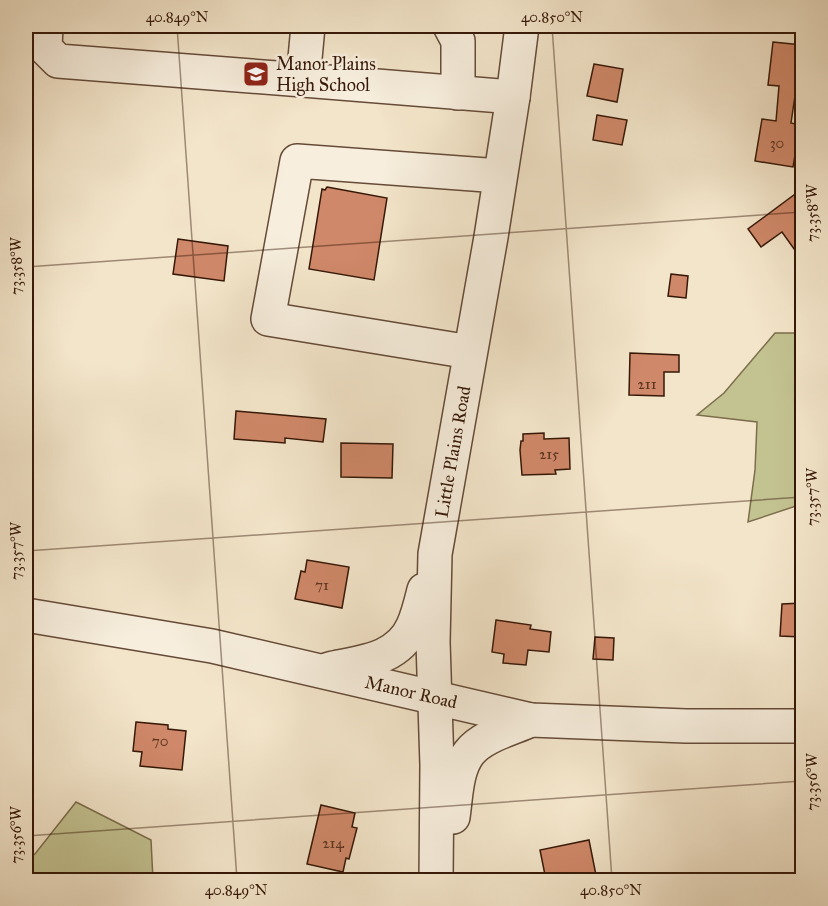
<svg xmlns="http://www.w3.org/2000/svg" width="828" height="906" viewBox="0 0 828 906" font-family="'IM FELL Great Primer',serif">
<rect width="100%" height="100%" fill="#f3e5ca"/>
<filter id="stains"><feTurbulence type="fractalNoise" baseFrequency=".00333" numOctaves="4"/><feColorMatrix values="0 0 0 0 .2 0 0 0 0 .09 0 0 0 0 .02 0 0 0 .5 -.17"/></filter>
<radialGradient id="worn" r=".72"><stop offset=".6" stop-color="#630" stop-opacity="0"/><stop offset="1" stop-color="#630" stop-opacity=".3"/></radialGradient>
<g fill="#c3c291" stroke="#7c6d4c" stroke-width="1.5">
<path d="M775 333H802V504L748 522 755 470 757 422 697 415 724 393Z"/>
<path d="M76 802 151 840 153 880H26V859L35 854Z"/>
</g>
<g fill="#cf8869" stroke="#361808" stroke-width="1.5">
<path d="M773 42 802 45V90L796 89 791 123 800 125 793 167 755 161 762 119 776 121 779 86 768 85Z"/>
<path d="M594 64 623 69 617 102 587 96Z"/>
<path d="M597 115 627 120 622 145 593 140Z"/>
<path d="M327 187 387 198 374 280 309 269 322 189 325 190Z"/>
<path d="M802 189V260L782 232 761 247 748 229Z"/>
<path d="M178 239 228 246 224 281 173 274Z"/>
<path d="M671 274 688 276 686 298 668 296Z"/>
<path d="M630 353 679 355V372H664V396L629 395Z"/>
<path d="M236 411 326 419 323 442 285 438V443L234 439Z"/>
<path d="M544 433V439L569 438 570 469 555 470 556 474 522 475 520 450 521 441H523V434Z"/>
<path d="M341 443 393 444 392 478 341 477Z"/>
<path d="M307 560 349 567 342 608 295 599 301 571 305 572Z"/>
<path d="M802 603V637L780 636 782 604Z"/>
<path d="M496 620 531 625 530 629 551 632 549 652 528 650 526 665 503 663 504 654 492 652Z"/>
<path d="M595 637 614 638 613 660 593 659Z"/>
<path d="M136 722 168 725V729L186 731 182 770 140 766 142 752 133 751Z"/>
<path d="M321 805 355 813 352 827 357 828 349 859 346 858 343 872 307 864Z"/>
<path d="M589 840 597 880H546L540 850Z"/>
</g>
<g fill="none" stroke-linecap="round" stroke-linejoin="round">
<defs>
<g id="minor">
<path d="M46 26 45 48 58 61 303 80"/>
<path d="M308 26 303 80 513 97"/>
<path d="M450 26 458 41V93"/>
<path d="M470 352 268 319 297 161 500 176"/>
<path id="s1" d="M26 615 212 646 531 720 686 726H802"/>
<path d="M329 669C361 662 398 660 413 626 418 615 421 602 424 590"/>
<path d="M453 817C456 797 456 770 469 753 482 736 511 729 531 720"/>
<path id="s2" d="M436 880 437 765 433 642 435 554 491 237 513 97 522 26"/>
</g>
</defs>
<use href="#minor" stroke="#654b38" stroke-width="36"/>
<use href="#minor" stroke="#f7eedd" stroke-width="33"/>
</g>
<path fill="none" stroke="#361808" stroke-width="1.5" stroke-opacity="0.45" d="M177 26 237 880M552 26 612 880M26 267 802 212M26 551 802 497M26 836 802 781"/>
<defs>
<symbol id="school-square" viewBox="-11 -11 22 22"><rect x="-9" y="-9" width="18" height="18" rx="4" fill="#8f2418" stroke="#f7eedd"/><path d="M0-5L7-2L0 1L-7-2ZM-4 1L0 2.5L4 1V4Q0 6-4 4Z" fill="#fff"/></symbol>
</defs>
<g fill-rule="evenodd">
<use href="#school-square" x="241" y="59" width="30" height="30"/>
</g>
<g text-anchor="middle" stroke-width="5" stroke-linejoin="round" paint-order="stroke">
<g font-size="15" fill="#5c3420">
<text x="777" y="148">30</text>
<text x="647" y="389">211</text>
<text x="549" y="459">215</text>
<text x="322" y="590">71</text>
<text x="160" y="746">70</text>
<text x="333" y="848">214</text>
</g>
<g font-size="18" fill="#361808" stroke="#f7eedd" text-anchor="start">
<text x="276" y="70">Manor Plains<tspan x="276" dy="21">High School</tspan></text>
</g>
<g font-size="18" fill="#361808" stroke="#f7eedd">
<text dy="6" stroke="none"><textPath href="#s2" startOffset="430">Little Plains Road</textPath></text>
<text dy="6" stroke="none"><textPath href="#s1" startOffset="393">Manor Road</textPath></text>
</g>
</g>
<rect width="828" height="906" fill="none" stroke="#f3e5ca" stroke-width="66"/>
<rect x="33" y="33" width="762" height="840" fill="none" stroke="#361808" stroke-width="2"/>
<g font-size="15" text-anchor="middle" fill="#361808">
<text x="177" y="22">40.849°N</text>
<text x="552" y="22">40.850°N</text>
<text transform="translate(812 213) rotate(-90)" y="5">73.358°W</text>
<text transform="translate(16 266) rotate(-90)" y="5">73.358°W</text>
<text transform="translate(812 497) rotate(-90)" y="5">73.357°W</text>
<text transform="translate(16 551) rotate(-90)" y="5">73.357°W</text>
<text transform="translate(812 782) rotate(-90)" y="5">73.356°W</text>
<text transform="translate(16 835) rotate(-90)" y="5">73.356°W</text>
<text x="236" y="895">40.849°N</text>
<text x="611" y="895">40.850°N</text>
</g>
<rect width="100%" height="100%" filter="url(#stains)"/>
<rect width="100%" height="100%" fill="url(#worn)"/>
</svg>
